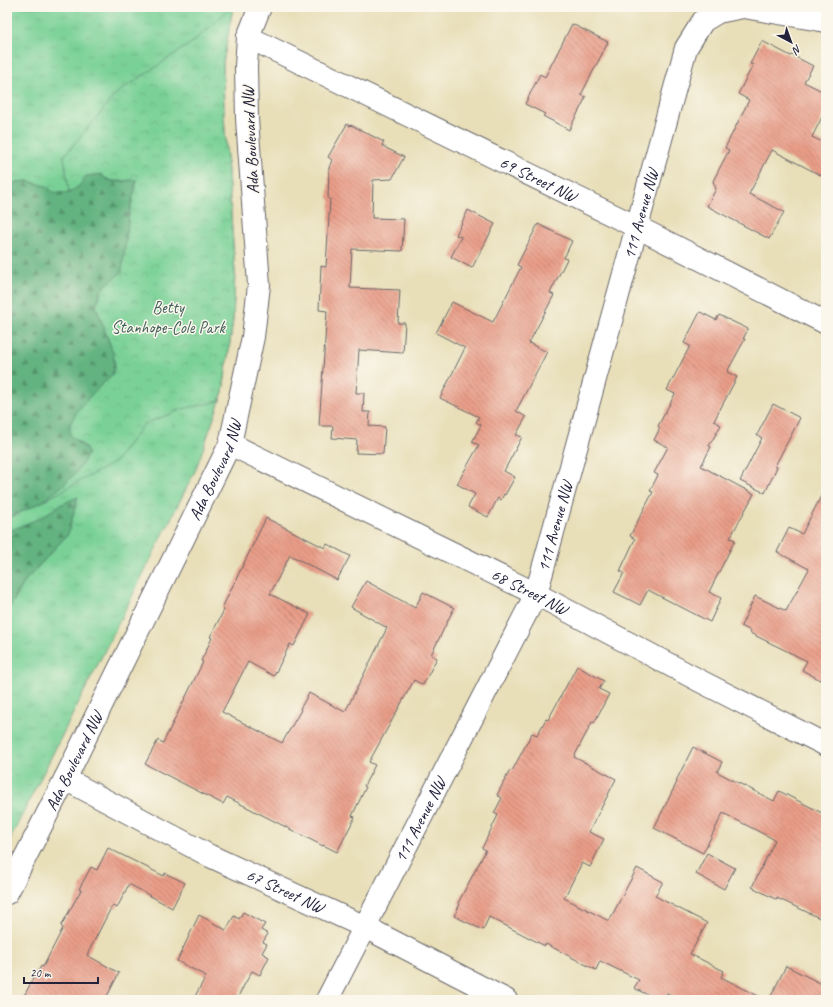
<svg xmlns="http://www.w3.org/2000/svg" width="833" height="1007" viewBox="0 0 833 1007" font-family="Caveat,sans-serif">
<defs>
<pattern id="grass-tufts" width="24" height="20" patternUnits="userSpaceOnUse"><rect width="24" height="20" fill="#7ad197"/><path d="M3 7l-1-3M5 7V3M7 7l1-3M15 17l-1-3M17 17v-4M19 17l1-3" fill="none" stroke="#69b383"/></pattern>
<pattern id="forest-firs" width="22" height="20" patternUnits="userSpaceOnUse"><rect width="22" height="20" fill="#63b380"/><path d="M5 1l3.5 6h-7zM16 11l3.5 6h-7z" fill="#51916a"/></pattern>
<pattern id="park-crowns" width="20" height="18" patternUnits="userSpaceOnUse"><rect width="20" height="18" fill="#7ad197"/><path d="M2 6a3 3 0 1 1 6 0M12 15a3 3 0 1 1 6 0" fill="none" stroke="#69b383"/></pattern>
<pattern id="building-back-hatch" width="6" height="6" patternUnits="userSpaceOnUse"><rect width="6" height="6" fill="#e99d88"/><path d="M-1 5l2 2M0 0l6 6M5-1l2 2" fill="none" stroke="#bc8070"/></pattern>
</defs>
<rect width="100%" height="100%" fill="#fbf7ec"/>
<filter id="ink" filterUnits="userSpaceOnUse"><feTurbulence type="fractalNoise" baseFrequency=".025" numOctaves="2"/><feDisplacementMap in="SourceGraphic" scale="8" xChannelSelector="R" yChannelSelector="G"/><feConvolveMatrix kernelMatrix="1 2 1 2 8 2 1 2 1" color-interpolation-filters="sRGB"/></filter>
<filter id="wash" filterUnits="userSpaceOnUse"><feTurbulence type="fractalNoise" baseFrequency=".012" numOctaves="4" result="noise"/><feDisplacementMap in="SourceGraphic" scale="16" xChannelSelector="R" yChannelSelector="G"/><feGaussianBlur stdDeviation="0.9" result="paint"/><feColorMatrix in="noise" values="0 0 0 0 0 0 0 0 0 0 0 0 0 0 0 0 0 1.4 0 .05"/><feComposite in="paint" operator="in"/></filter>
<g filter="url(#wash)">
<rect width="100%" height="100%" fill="#e8dfb9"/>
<path fill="url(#grass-tufts)" stroke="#4e7a69" d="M7 7H233L223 63 224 116 235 272 233 320 223 392 196 469 7 845Z"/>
<g fill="url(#forest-firs)" stroke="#426a5e">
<path d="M614 7H667L623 14Z"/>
<path d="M101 174C111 186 123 181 137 179L129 215 122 273 102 289 96 306 113 352 115 365 112 375 92 394 76 413 77 442 85 447 88 453 83 464 76 473 64 485 42 502 7 519V188L16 182 28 181 46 186 53 192 69 193 80 185 86 176Z"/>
<path d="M78 497 68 534 26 580 7 612V532L40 518 60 505Z"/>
</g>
<path fill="url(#park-crowns)" stroke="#4e7a69" d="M231 7H233L223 63 224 116 235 272 233 320 223 392 219 401 183 409 144 424 115 462 42 502C60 488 79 475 88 453L85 447 70 435V425L76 413 92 394 112 375 115 365 113 352 96 306 102 289 122 272 129 215 137 180C122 179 112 186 101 174L86 176 80 185 69 193 64 156 117 93 194 41Z"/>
<g id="blocks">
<g fill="url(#building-back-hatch)">
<path d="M572 24 608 42 581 95 586 97 569 130 543 116 545 114 525 104 540 74 545 77Z"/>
<path d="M762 41 791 56 792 55 813 66 804 82 826 93V109L812 137 826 144V178L772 150 749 194 784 212 769 239 707 206 716 189 713 181 729 150 725 148 749 100 738 94 753 65 750 64Z"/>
<path d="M347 124 350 126 351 125 384 142 382 146 404 157 392 179 373 180 372 218 404 219 402 251 352 249 350 288 400 290 398 323H405L403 353 359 350 356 393H364L363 412H370L369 426 385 427 383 454 356 453 357 440 332 438 333 426H319L327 311 319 310 321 266 326 267 330 199H328L329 168 332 160 328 157Z"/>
<path d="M468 210 495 224 472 268 451 257 461 237 456 235Z"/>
<path d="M538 224 572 241 564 258 567 259 550 293 554 295 529 343 547 352 516 411 526 417 516 435 522 437 504 471 515 477 505 495 504 494 501 500 498 498 488 517 468 507 475 494 457 484 479 445 472 442 481 425 476 422 479 417 440 398 465 348 436 333 452 302 493 322 521 267 517 265Z"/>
<path d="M700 312 716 320 719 315 748 329 743 339H745L727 372 737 377 714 421 721 425 709 446 711 447 701 466 754 494 730 538 735 540 709 592 721 598 710 622 648 590 640 605 614 592 624 573 620 571 635 539 630 536 653 492 650 491 658 475 654 473 668 447 654 440 660 428 658 426 675 394 667 390 690 346 684 343Z"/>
<path d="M773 404 800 418 775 466 777 467 765 493 740 481 762 438 757 435Z"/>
<path d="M826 486V683L802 670 807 661 750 633 751 631 741 626 755 596 786 611 809 569 777 552 789 528 802 534Z"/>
<path d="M266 518 325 548 327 544 350 556 337 580 290 555 270 594 310 614 294 646 290 644 274 676 248 662 222 712 282 743 301 710 300 709 309 693 345 712 387 628 351 607 366 581 415 608 423 592 454 608 431 655 437 658 423 685 414 680 369 762 375 765 364 786 366 787 352 816 355 817 337 852 323 845V846L227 797 223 804 145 764 158 740 163 743 203 662 201 661 212 638 210 637 224 610 222 608Z"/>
<path d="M577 666 604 681 599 689 609 694 594 723 592 722 574 757 616 779 589 832 604 839 590 867 582 863 564 898 609 921 637 868 663 882 655 896 707 923 690 954 724 971 721 977 766 1000H681L667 993 664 1000H658L634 988 639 980 600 961 596 970 546 944 545 946 489 917 483 930 454 916 460 904 458 903 486 850 482 848 498 815 494 813 502 798 497 795 510 770 512 771 532 733 537 735 546 719 548 720Z"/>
<path d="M693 747 722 762 717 772 774 801 779 791 826 815V921L777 898V900L752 887 775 840 723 813 703 853 654 828 677 782 676 781Z"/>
<path d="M108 848 164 876 165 873 185 883 172 908 129 884 117 908 112 906 87 955 119 973 105 1000H22L37 971 38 972 41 966 43 967 63 928 61 926 81 890 79 889 91 867 97 870Z"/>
<path d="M707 853 735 868 724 889 696 874Z"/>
<path d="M243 912 265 924 261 930 268 934 263 942 267 944 262 953 269 957 260 975 252 971 236 1000H193L206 976 177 961 199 915 226 930 234 916 239 919Z"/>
<path d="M786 966 826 986V1000H769Z"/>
</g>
</g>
</g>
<g filter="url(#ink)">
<use href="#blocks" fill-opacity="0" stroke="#676467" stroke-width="1"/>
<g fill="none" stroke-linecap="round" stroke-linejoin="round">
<defs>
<g id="minor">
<path d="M744 7 826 21"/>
<path id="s1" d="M248 37 637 227 826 323"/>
<path id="s2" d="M230 444 536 594 702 682 826 745"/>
<path id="s3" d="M65 779 210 856 365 927 506 1000"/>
<path id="s4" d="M7 893 65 779 230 444 253 337 259 285 247 119 246 66 248 37 260 7"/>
<path id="s5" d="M327 1000 536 594 686 48 703 21 718 12 743 7"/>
</g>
</defs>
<use href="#minor" stroke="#676467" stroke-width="24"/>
<use href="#minor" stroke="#fff" stroke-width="22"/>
</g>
</g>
<g text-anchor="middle" stroke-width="3" stroke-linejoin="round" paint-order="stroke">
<g font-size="17" fill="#22223b" stroke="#fbf7ec">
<text transform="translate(250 140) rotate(-93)" y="6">Ada Boulevard NW</text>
<text dy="6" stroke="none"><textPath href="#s1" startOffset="323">69 Street NW</textPath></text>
<text dy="6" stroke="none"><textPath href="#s5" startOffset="851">111 Avenue NW</textPath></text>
<text dy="6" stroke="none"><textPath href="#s4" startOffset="472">Ada Boulevard NW</textPath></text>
<text dy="6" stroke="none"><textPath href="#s5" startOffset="527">111 Avenue NW</textPath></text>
<text dy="6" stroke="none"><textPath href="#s2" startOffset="334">68 Street NW</textPath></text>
<text dy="6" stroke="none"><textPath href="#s4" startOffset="148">Ada Boulevard NW</textPath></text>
<text dy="6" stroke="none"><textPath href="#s5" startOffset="203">111 Avenue NW</textPath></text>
<text dy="6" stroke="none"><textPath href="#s3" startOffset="247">67 Street NW</textPath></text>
</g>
<g font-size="17" fill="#415f5b" stroke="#fbf7ec">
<text x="168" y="313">Betty<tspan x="168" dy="20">Stanhope-Cole Park</tspan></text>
</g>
</g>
<rect width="833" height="1007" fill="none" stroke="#fbf7ec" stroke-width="24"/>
<g transform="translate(791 42) rotate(139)" stroke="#fbf7ec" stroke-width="3" paint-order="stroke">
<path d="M0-3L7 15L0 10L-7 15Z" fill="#22223b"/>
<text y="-6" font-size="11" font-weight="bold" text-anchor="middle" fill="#22223b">N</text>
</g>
<path d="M24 977v6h74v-6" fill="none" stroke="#22223b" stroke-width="2"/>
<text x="30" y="977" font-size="12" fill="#22223b" stroke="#fbf7ec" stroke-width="3" paint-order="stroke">20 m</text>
</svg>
